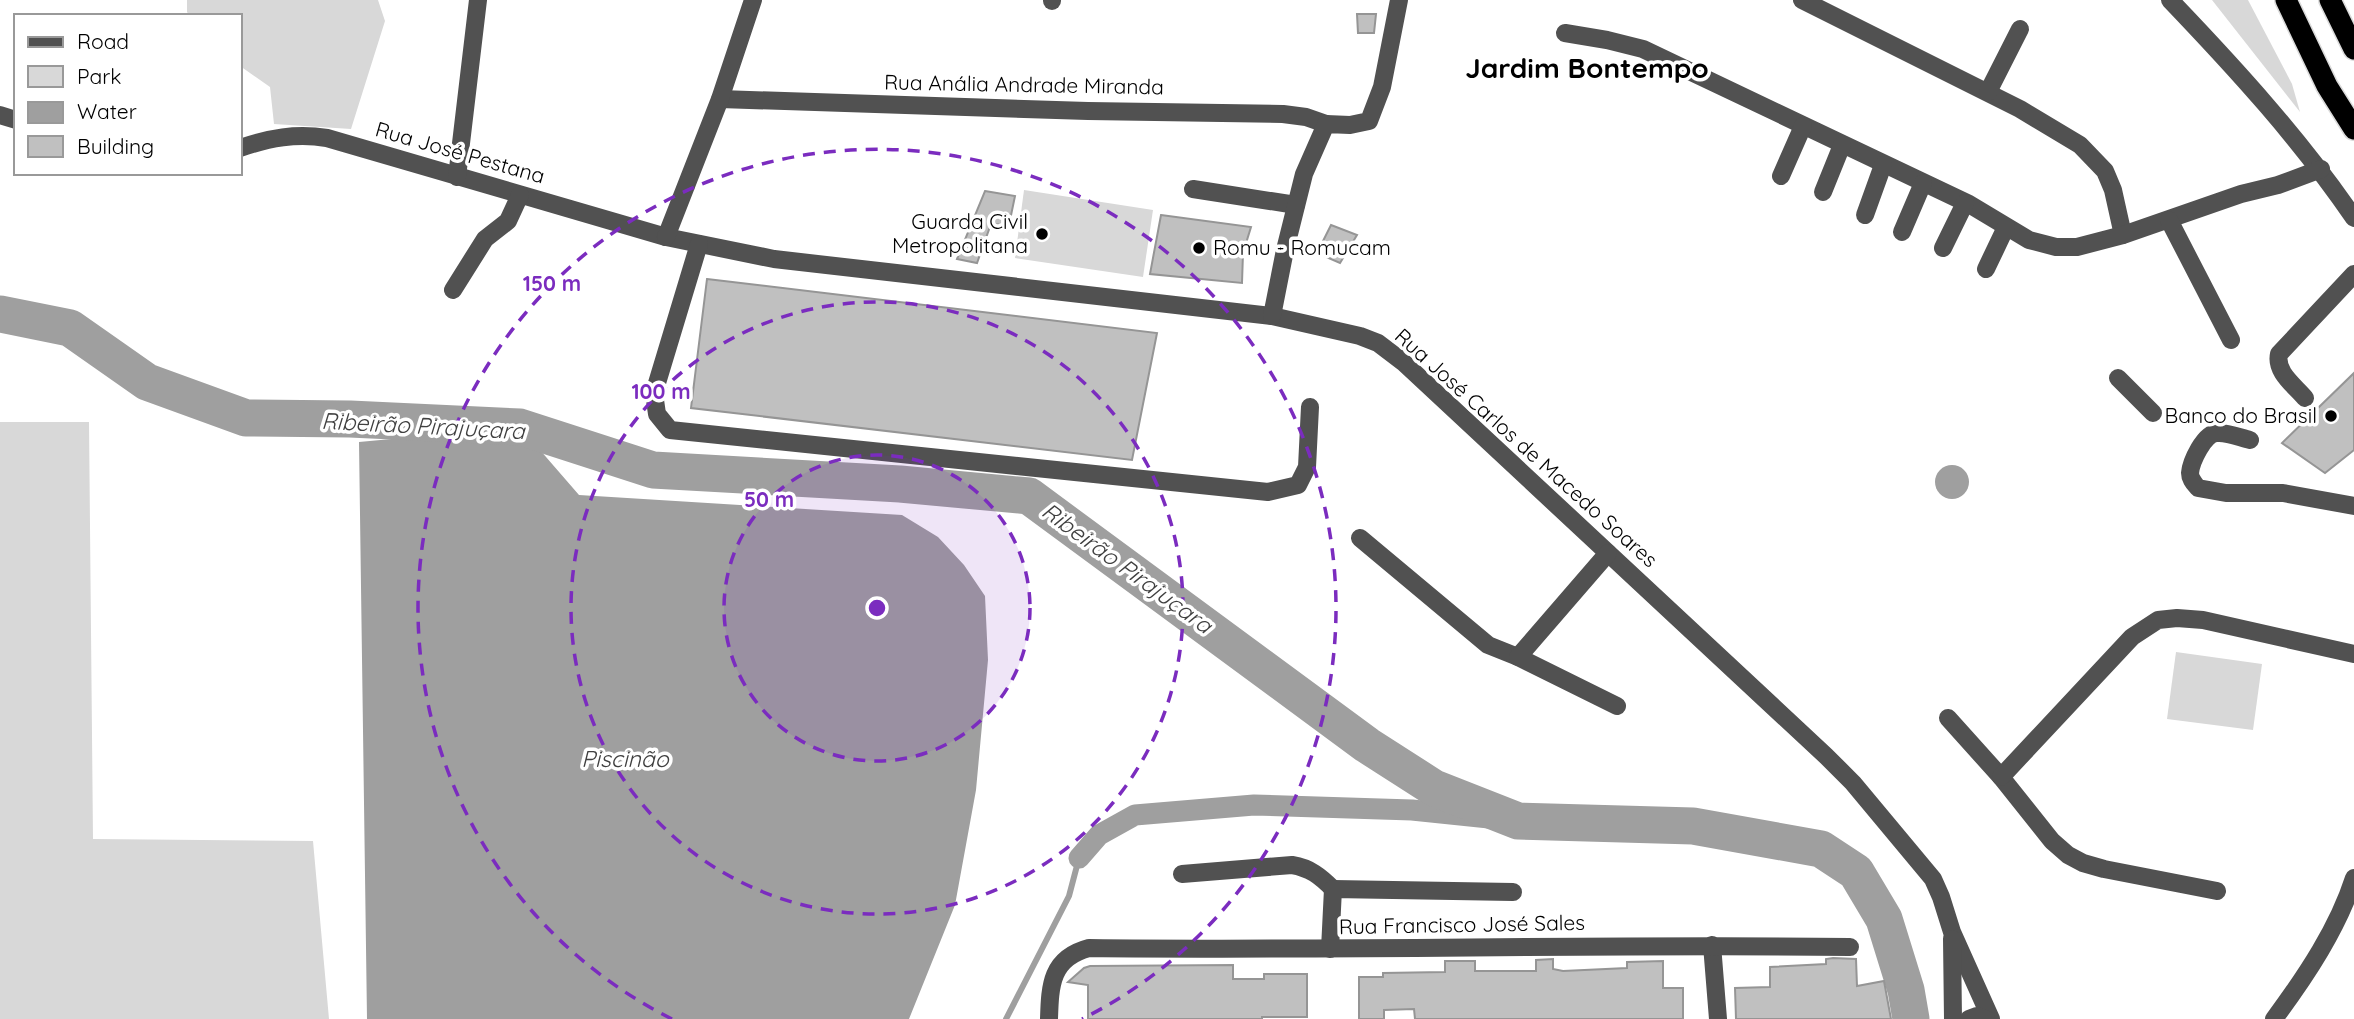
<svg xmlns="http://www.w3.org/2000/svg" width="2354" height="1019" viewBox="0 0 2354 1019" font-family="Quicksand,sans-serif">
<rect width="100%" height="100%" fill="#fff"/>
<g fill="#d8d8d8">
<path d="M187 0H378L385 21 351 129 274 124 270 87 240 66V16H190L187 12Z"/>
<path d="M2212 0H2248L2292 84 2300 112Z"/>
<path d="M1024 190 1153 210 1143 277 1015 258Z"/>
<path d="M0 422H89L93 839 313 841 329 1019H0Z"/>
<path d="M2176 652 2262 664 2253 730 2167 719Z"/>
</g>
<g fill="#9f9f9f">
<path d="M520 427 579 495 902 515 938 537 964 565 985 596 988 660 976 790 955 905 909 1019H367L359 442Z"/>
<circle cx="1952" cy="482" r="17"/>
</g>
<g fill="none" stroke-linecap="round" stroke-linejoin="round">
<path stroke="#9f9f9f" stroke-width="6" d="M1006 1019 1069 896 1079 858"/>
<path stroke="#9f9f9f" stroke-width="21" d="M1079 858 1099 835 1135 815 1254 805 1412 810 1518 821"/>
<path stroke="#9f9f9f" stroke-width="37" d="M0 314 70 328 147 382 246 418 350 419 520 427 653 470 900 484 1029 496 1367 745 1434 788 1518 821 1693 826 1821 849 1856 872 1884 919 1906 990 1911 1019"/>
</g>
<g fill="#c0c0c0" stroke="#959595" stroke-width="2">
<path d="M1357 14H1376L1374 33H1358Z"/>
<path d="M985 191 1015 196 1009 225 991 224 977 263 957 259Z"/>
<path d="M1161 215 1251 227 1243 253 1242 283 1150 274Z"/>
<path d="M1331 225 1357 235 1340 263 1317 253Z"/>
<path d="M707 279 1157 333 1132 460 691 408Z"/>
<path d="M2354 373V450L2325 473 2282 443Z"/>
<path d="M1833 958 1856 959 1857 986 1884 981 1891 1019H1736L1735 988 1770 987V967L1826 964V959Z"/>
<path d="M1553 959V969L1563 971 1627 968V962L1663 961V988H1683V1019H1415L1414 1009 1384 1010V1019H1359V977H1383V973L1445 972V961H1475V971H1536V960Z"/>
<path d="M1233 965V979H1264V974H1307V1017H1262V1019H1088V985L1068 982 1084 968 1090 966Z"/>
</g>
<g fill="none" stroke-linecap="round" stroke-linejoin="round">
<defs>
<g id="highway">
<path d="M2286 0 2327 86 2354 129"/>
<path d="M2330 0 2354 49"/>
</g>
</defs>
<use href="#highway" stroke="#dbdbdb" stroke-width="24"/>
<g stroke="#515151" stroke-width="18">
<path d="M1052 0V1"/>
<path d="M1802 0 2020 109 2080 145 2105 171 2113 190 2123 235"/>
<path d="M2170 0C2236 69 2300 139 2354 218"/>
<path d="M1565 33 1607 40 1643 49 1969 204 2029 240 2056 247H2077L2123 235 2241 194 2278 185 2321 169"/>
<path d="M1988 92 2020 29"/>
<path d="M720 99 1088 111 1283 114 1306 117 1326 124"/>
<path d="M0 115 16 120"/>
<path d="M240 148C269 138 296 133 327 138L666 237 774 259 1272 316 1360 336 1378 343 1403 362 1826 756 1853 783 1933 879 1941 897 1952 932 1991 1019"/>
<path d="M1781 176 1803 126"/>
<path d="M457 177 478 0"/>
<path d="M1193 189 1296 205"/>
<path d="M1823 192 1842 145"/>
<path d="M1865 215 1883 165"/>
<path d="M2169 220 2231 340"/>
<path d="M1902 232 1923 183"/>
<path d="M666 237 720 99 753 0"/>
<path d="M699 244 654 393 657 414 670 430 1268 492 1298 485 1307 467 1310 407"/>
<path d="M1943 248 1965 203"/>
<path d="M1986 269 2006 227"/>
<path d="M453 290 485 239 508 221 520 195"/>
<path d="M1272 316 1285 250 1304 174 1326 124 1350 125 1369 121 1382 87 1399 0"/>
<path d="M2118 378 2153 413"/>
<path d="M2305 398C2294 385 2275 372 2279 354L2354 274"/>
<path d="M2250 440C2241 438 2227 432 2217 433 2204 433 2191 462 2190 473 2190 479 2194 483 2198 488L2226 493H2283L2354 506"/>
<path d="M1360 538 1488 645 1518 657"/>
<path d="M1608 553 1518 657 1617 706"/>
<path d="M1948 718 2001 777 2052 841 2068 855 2083 863 2104 869 2217 891"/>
<path d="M2001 777 2132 637 2158 620 2177 618 2203 620 2354 654"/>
<path d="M1182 874 1292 865C1310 868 1320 876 1333 889"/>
<path d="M1952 939 1953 1019"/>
<path d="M1712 945 1718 1019"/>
<path d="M1330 949 1333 889 1513 892"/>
<path d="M1049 1019C1050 985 1051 958 1089 948 1343 951 1597 944 1850 947"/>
<path d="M1969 1019 1977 1016 1986 1019"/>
<path d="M2274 1019C2306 976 2338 928 2354 878"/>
</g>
<use href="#highway" stroke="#000" stroke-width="21"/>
</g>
<circle cx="877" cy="608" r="153" fill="#7b2cbf" fill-opacity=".12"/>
<g fill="none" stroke="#7b2cbf" stroke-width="3.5" stroke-dasharray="12 9">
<circle cx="877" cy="608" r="153"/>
<circle cx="877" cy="608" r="306"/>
<path d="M672 1019A459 459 0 1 1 1082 1019"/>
</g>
<g fill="#000" stroke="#fff" stroke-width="2.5">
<circle cx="1042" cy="234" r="7"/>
<circle cx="1199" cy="248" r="7"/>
<circle cx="2331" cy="416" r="7"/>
</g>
<g text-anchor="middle" stroke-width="7" stroke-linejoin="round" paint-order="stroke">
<g font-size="21" fill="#000" stroke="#fff">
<text transform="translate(1024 85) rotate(1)" y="7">Rua Anália Andrade Miranda</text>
<text transform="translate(460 153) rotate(16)" y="7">Rua José Pestana</text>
<text transform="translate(1526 448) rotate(42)" y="7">Rua José Carlos de Macedo Soares</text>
<text transform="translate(1462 925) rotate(-1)" y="7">Rua Francisco José Sales</text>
</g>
<g font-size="21" fill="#000" stroke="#fff" text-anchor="end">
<text x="1028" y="229">Guarda Civil<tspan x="1028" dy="24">Metropolitana</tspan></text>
<text x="1213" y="255" text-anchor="start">Romu - Romucam</text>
<text x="2317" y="423">Banco do Brasil</text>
</g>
<g font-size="23" font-style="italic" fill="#404040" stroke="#fff">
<text transform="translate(423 426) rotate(3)" y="8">Ribeirão Pirajuçara</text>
<text transform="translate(1127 568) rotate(36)" y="8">Ribeirão Pirajuçara</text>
<text x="625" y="767">Piscinão</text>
</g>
<g font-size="28" font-weight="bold" fill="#000" stroke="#fff">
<text x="1587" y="78">Jardim Bontempo</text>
</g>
</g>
<circle cx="877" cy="608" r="10" fill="#7b2cbf" stroke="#fff" stroke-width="3.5"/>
<g font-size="21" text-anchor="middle" font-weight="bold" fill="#7b2cbf" stroke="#fff" stroke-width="7" stroke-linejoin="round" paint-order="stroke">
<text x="552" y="291">150 m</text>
<text x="661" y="399">100 m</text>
<text x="769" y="507">50 m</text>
</g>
<rect x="14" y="14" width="228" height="161" fill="#ffffff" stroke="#999999" stroke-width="2"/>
<rect x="28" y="37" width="35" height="10" fill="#515151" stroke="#999999" stroke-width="2"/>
<text x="77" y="49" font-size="21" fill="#000000">Road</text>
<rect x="28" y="66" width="35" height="21" fill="#d8d8d8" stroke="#999999" stroke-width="2"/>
<text x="77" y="84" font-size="21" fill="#000000">Park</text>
<rect x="28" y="102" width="35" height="21" fill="#9f9f9f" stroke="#999999" stroke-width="2"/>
<text x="77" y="119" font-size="21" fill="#000000">Water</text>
<rect x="28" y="136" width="35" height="21" fill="#c0c0c0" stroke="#999999" stroke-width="2"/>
<text x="77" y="154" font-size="21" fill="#000000">Building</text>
</svg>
